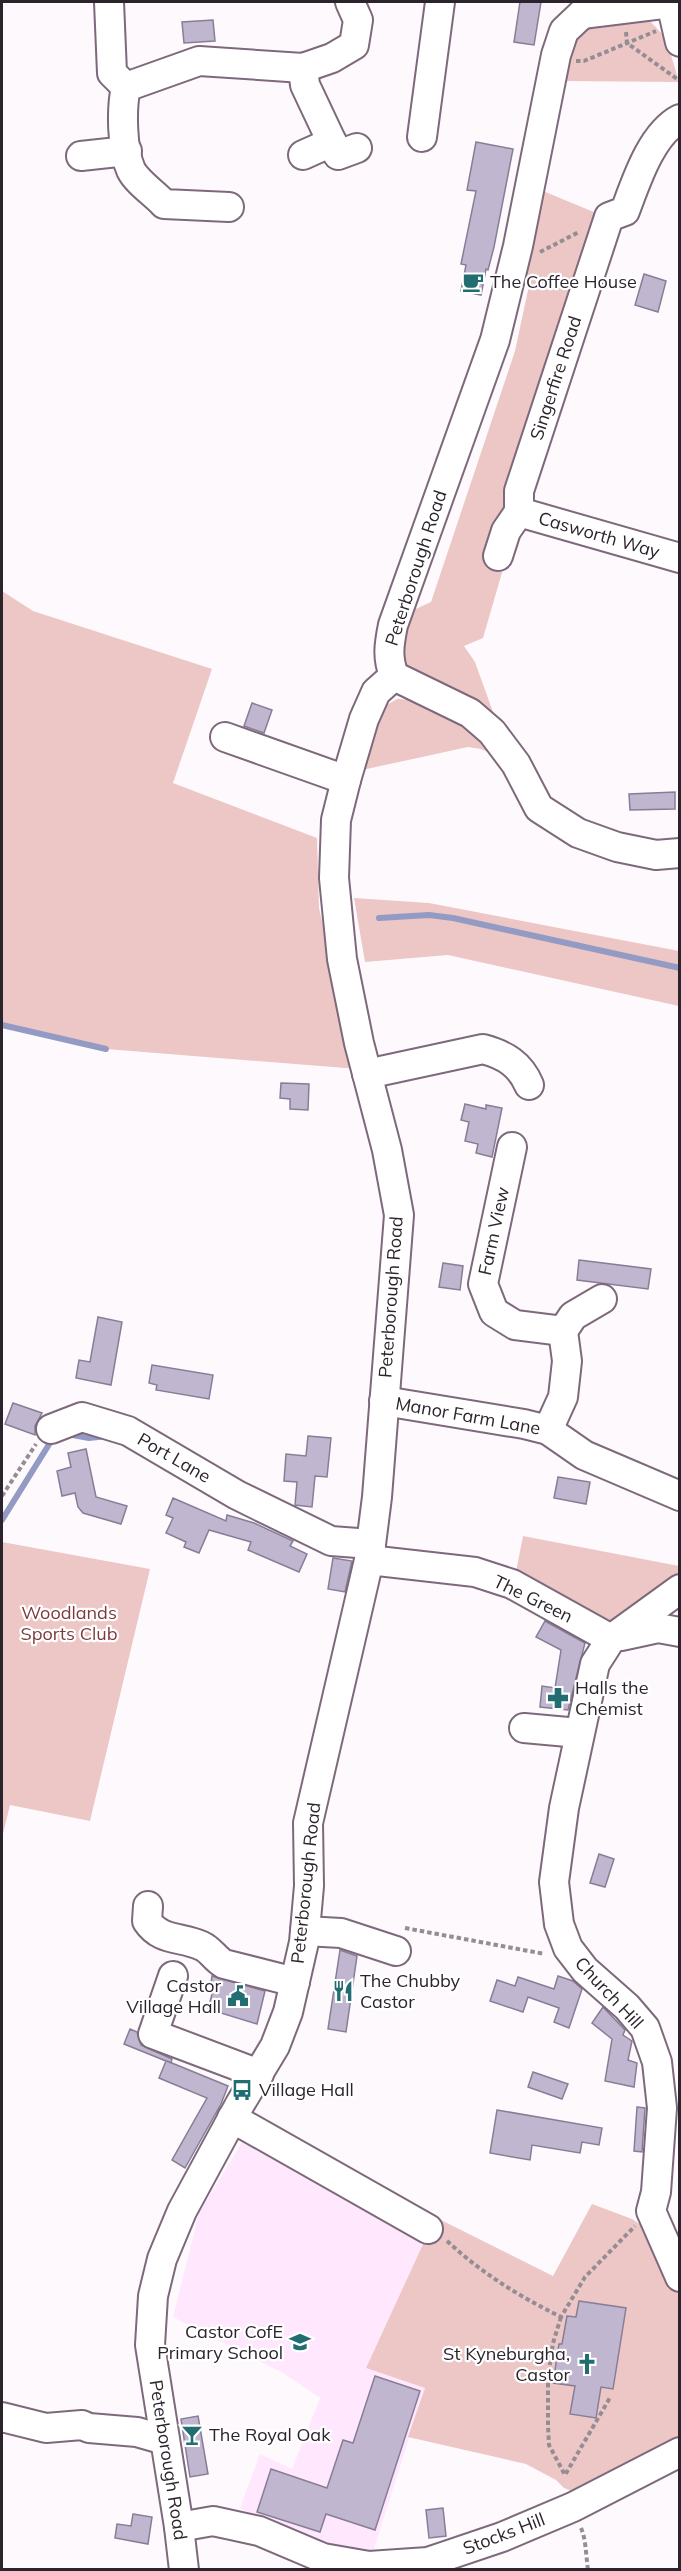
<svg xmlns="http://www.w3.org/2000/svg" width="681" height="2571" viewBox="0 0 681 2571" font-family="Mulish,sans-serif">
<rect width="100%" height="100%" fill="#fef9fd"/>
<path fill="#ffe8fd" d="M244 2139 424 2242 366 2368 425 2388 372 2555 326 2550 274 2528 240 2508 260 2454 292 2469 320 2398 283 2373 173 2317 199 2213Z"/>
<g fill="#edc7c6">
<path d="M647 18 666 38 679 82 566 81C567 70 567 58 571 48 581 16 620 19 647 18Z"/>
<path d="M543 191 601 215 488 563 503 569 483 638 464 646 475 662 493 712 411 676C395 660 402 631 409 612L431 602 515 351 531 276 521 274Z"/>
<path d="M2 591 33 611 212 669 173 783 317 838 319 908 352 1052 358 1069 106 1049 2 1025Z"/>
<path d="M397 699C416 698 452 715 468 726 479 734 488 747 498 757L481 749 468 747 362 770 380 709Z"/>
<path d="M354 898 429 903 679 951V1006L448 955 365 962Z"/>
<path d="M523 1536 679 1566V1581L613 1627 515 1577Z"/>
<path d="M2 1542 150 1569 90 1821 10 1805 2 1838Z"/>
<path d="M592 2204 632 2219 651 2232 679 2296V2442L572 2491 564 2488 556 2480 526 2464 408 2437 425 2388 366 2368 424 2242 433 2216 553 2276Z"/>
</g>
<g fill="none" stroke-linecap="round" stroke-linejoin="round">
<g stroke="#939ac3" stroke-width="6">
<path d="M379 918 429 915 453 918 680 968"/>
<path d="M2 1025 106 1049"/>
<path d="M67 1434 89 1438 107 1436"/>
<path d="M2 1520 53 1438"/>
</g>
</g>
<g fill="#c0b6d0" stroke="#877e96" stroke-width="1.5">
<path d="M520 2H541L534 45 514 42Z"/>
<path d="M213 20 215 41 184 43 182 22Z"/>
<path d="M476 142 513 149 494 247 488 270 486 269 481 295 461 291 466 265 461 264 476 191 467 190Z"/>
<path d="M644 274 666 281 658 312 635 305Z"/>
<path d="M252 703 272 710 264 733 244 726Z"/>
<path d="M675 792V809L630 810 629 794Z"/>
<path d="M281 1083 309 1084 308 1110 290 1109V1099L280 1098Z"/>
<path d="M465 1104 486 1109V1105L502 1108 492 1157 476 1153 478 1144 465 1141 469 1122 461 1120Z"/>
<path d="M579 1260 651 1269 648 1289 577 1280Z"/>
<path d="M443 1263 463 1266 460 1290 439 1287Z"/>
<path d="M98 1317 122 1322 111 1385 76 1378 79 1360 90 1362Z"/>
<path d="M152 1365 213 1375 209 1399 156 1390 157 1385 149 1383Z"/>
<path d="M13 1403 42 1413 35 1426V1435L5 1424Z"/>
<path d="M308 1436 331 1438 327 1477 315 1476 312 1507 295 1505 297 1482 284 1481 286 1454 306 1456Z"/>
<path d="M86 1449 96 1497 127 1506 121 1524 83 1513 78 1507 75 1493 62 1496 57 1471 71 1467 68 1453Z"/>
<path d="M558 1477 590 1482 586 1504 554 1498Z"/>
<path d="M173 1498 226 1521 227 1515 254 1523 293 1541 290 1546 307 1554 299 1572 248 1550 251 1542 209 1530 199 1553 184 1547 186 1542 166 1533 173 1518 166 1515Z"/>
<path d="M333 1558 352 1561 345 1592 328 1589Z"/>
<path d="M545 1621 585 1643 568 1710 540 1707 542 1686 555 1688 561 1650 536 1637Z"/>
<path d="M599 1854 614 1859 605 1887 590 1883Z"/>
<path d="M340 1950 357 1956 346 2032 328 2029Z"/>
<path d="M212 1976 265 1991 257 2024 208 2009 215 1983H211Z"/>
<path d="M558 1976 573 1981 582 1989 569 2028 554 2022 559 2008 528 1997 523 2012 490 2001 497 1980 515 1986 518 1977 554 1989Z"/>
<path d="M603 2007 625 2030 623 2035 632 2041 628 2060 637 2063 634 2087 605 2081 612 2039 592 2023Z"/>
<path d="M130 2029 137 2032 141 2045 172 2059 171 2063 167 2061 228 2086 221 2104 185 2168 172 2160 207 2098 159 2078 166 2061 124 2044Z"/>
<path d="M533 2072 568 2084 562 2099 528 2087Z"/>
<path d="M637 2107 645 2108 642 2152 634 2151Z"/>
<path d="M497 2110 602 2128 599 2145 582 2142 580 2153 532 2145 530 2160 490 2153Z"/>
<path d="M579 2301 626 2308 613 2389 601 2387 596 2418 570 2414 575 2386 553 2383 559 2344H562L567 2316 576 2317Z"/>
<path d="M375 2376 420 2391 375 2530 326 2514 320 2532 257 2512 271 2469 327 2488 343 2440 353 2443Z"/>
<path d="M198 2416 208 2474 190 2477 181 2419Z"/>
<path d="M443 2508 446 2536 429 2538 426 2510Z"/>
<path d="M133 2514 152 2517 148 2544 115 2538 117 2524 131 2526Z"/>
</g>
<g fill="none" stroke-linecap="round" stroke-linejoin="round">
<defs>
<g id="minor">
<path d="M109 2 112 73 126 87"/>
<path d="M671 3 680 42"/>
<path d="M582 14 680 2"/>
<path d="M303 68 305 85 338 155 357 148"/>
<path d="M422 137 440 2"/>
<path d="M303 155 332 142"/>
<path d="M81 156 127 151"/>
<path d="M229 207 164 204C155 194 137 182 131 170 122 150 121 109 126 87L199 61 303 68 332 58 354 45 358 20 350 2"/>
<path d="M519 512 680 558"/>
<path d="M498 556 506 531 519 512V491L609 217 625 211C636 182 651 134 680 119"/>
<path d="M394 676C387 657 389 645 393 625L495 340 518 246 556 55 564 31 582 14"/>
<path d="M394 676 470 713 492 732 516 764 539 808 578 833 617 847 656 855 680 853"/>
<path d="M225 737 346 780"/>
<path d="M367 1074 483 1049C505 1055 520 1064 529 1085"/>
<path d="M512 1147 483 1284 494 1312 515 1325 563 1331"/>
<path d="M384 1401 524 1424 548 1430 584 1455 680 1496"/>
<path d="M51 1429 82 1417 128 1431 237 1495 331 1541 371 1544"/>
<path d="M548 1430 563 1397 567 1361 563 1331 573 1316 602 1299"/>
<path d="M369 1560 475 1572 512 1584 611 1639"/>
<path d="M680 1589 611 1639 595 1664 564 1808 554 1882 559 1924 568 1948 585 1970 627 2007 645 2028 657 2062 662 2108 656 2192 651 2211 680 2277"/>
<path d="M621 1636 658 1628 680 1632"/>
<path d="M524 1728 579 1733"/>
<path d="M148 1906 147 1921C161 1942 181 1936 202 1946 211 1950 215 1959 224 1964L295 1982"/>
<path d="M305 1931 341 1933 396 1951"/>
<path d="M173 1976 153 2034 259 2074"/>
<path d="M232 2118 428 2229"/>
<path d="M2 2417 46 2428 82 2425 89 2428 137 2432 165 2440"/>
<path d="M179 2527 213 2521 259 2531 323 2558 369 2566 428 2562 502 2537 573 2507 680 2452"/>
<path d="M184 2570 179 2527 150 2345 153 2296 162 2259 182 2211 240 2104 275 2046 288 2012 304 1942 309 1886 308 1823 369 1560 377 1497 399 1215 387 1150 359 1043 342 959 334 878 336 820 346 780 364 719 376 692 394 676"/>
</g>
</defs>
<use href="#minor" stroke="#7d697b" stroke-width="32"/>
<g stroke="#948d93" stroke-width="4" stroke-dasharray="4.5 3" stroke-linecap="butt">
<path d="M626 32 627 43 680 81"/>
<path d="M576 61H584L656 31"/>
<path d="M540 252 579 232"/>
<path d="M2 1496 36 1444"/>
<path d="M405 1928 545 1954"/>
<path d="M447 2241C483 2274 517 2295 561 2317L585 2277 635 2226"/>
<path d="M561 2317 553 2343 548 2377V2426L549 2445 565 2475 611 2396"/>
<path d="M581 2528C586 2539 586 2556 588 2570"/>
</g>
<use href="#minor" stroke="#fff" stroke-width="28"/>
</g>
<defs>
<symbol id="cafe-bare" viewBox="-9 -9 18 18"><path d="M-5.5-4.5H6V0H3Q3 3.5 0 3.5H-2.5Q-5.5 3.5-5.5 0ZM3-3.2v2h1.7v-2ZM-6 4.5H4V6H-6Z" fill="#226d72" stroke="#fff" stroke-width="2.5" paint-order="stroke"/></symbol>
<symbol id="pharmacy-bare" viewBox="-9 -9 18 18"><path d="M-2-6h4v4h4v4h-4v4h-4v-4h-4v-4h4Z" fill="#226d72" stroke="#fff" stroke-width="2.5" paint-order="stroke"/></symbol>
<symbol id="restaurant-bare" viewBox="-9 -9 18 18"><path d="M-5-6h1v4h1v-4h1v4h1v-4h1v5L-1.5 .5V6h-2V.5L-5-1ZM5-6V6H3V1.5H1.5Q1.5-4 5-6Z" fill="#226d72" stroke="#fff" stroke-width="2.5" paint-order="stroke"/></symbol>
<symbol id="civic-bare" viewBox="-9 -9 18 18"><path d="M-.6-6.5H3V-4.5H.6V-3L4-1V1h2V6H-6V1h2V-1L-.6-3ZM-1.2 2.5V6h2.4V2.5Z" fill="#226d72" stroke="#fff" stroke-width="2.5" paint-order="stroke"/></symbol>
<symbol id="bus-bare" viewBox="-9 -9 18 18"><path d="M-5-6H5V4H4V6H2V4H-2V6H-4V4H-5ZM-3.5-4V0h7V-4ZM-3.5 1.2v1.5H-2V1.2ZM2 1.2v1.5H3.5V1.2Z" fill="#226d72" stroke="#fff" stroke-width="2.5" paint-order="stroke"/></symbol>
<symbol id="school-bare" viewBox="-9 -9 18 18"><path d="M0-5L7-2L0 1L-7-2ZM-4 1L0 2.5L4 1V4Q0 6-4 4Z" fill="#226d72" stroke="#fff" stroke-width="2.5" paint-order="stroke"/></symbol>
<symbol id="church-bare" viewBox="-9 -9 18 18"><path d="M-1.2-6h2.4v3.5h3.3v2.4h-3.3V6h-2.4V-.1h-3.3v-2.4h3.3Z" fill="#226d72" stroke="#fff" stroke-width="2.5" paint-order="stroke"/></symbol>
<symbol id="bar-bare" viewBox="-9 -9 18 18"><path d="M-6-5H6L.8 .8V4.5H3.5V6h-7V4.5H-.8V.8Z" fill="#226d72" stroke="#fff" stroke-width="2.5" paint-order="stroke"/></symbol>
</defs>
<g fill-rule="evenodd">
<use href="#cafe-bare" x="458" y="267" width="30" height="30"/>
<use href="#pharmacy-bare" x="543" y="1683" width="30" height="30"/>
<use href="#restaurant-bare" x="328" y="1976" width="30" height="30"/>
<use href="#civic-bare" x="223" y="1981" width="30" height="30"/>
<use href="#bus-bare" x="227" y="2075" width="30" height="30"/>
<use href="#school-bare" x="285" y="2327" width="30" height="30"/>
<use href="#church-bare" x="572" y="2349" width="30" height="30"/>
<use href="#bar-bare" x="177" y="2420" width="30" height="30"/>
</g>
<g text-anchor="middle" stroke-width="4.5" stroke-linejoin="round" paint-order="stroke">
<g font-size="18" fill="#2c242c" stroke="#fff" text-anchor="start">
<text x="490" y="288">The Coffee House</text>
<text x="575" y="1694">Halls the<tspan x="575" dy="21">Chemist</tspan></text>
<text x="360" y="1987">The Chubby<tspan x="360" dy="21">Castor</tspan></text>
<text x="221" y="1992" text-anchor="end">Castor<tspan x="221" dy="21">Village Hall</tspan></text>
<text x="259" y="2096">Village Hall</text>
<text x="283" y="2338" text-anchor="end">Castor CofE<tspan x="283" dy="21">Primary School</tspan></text>
<text x="570" y="2360" text-anchor="end">St Kyneburgha,<tspan x="570" dy="21">Castor</tspan></text>
<text x="209" y="2441">The Royal Oak</text>
</g>
<g font-size="18" fill="#2c242c" stroke="#fff">
<text transform="translate(556 378) rotate(-72)" y="6">Singerfire Road</text>
<text transform="translate(599 535) rotate(16)" y="6">Casworth Way</text>
<text transform="translate(416 568) rotate(-72)" y="6">Peterborough Road</text>
<text transform="translate(494 1231) rotate(-78)" y="6">Farm View</text>
<text transform="translate(391 1297) rotate(-86)" y="6">Peterborough Road</text>
<text transform="translate(468 1416) rotate(10)" y="6">Manor Farm Lane</text>
<text transform="translate(174 1458) rotate(30)" y="6">Port Lane</text>
<text transform="translate(533 1599) rotate(26)" y="6">The Green</text>
<text transform="translate(306 1883) rotate(-84)" y="6">Peterborough Road</text>
<text transform="translate(609 1993) rotate(47)" y="6">Church Hill</text>
<text transform="translate(168 2460) rotate(81)" y="6">Peterborough Road</text>
<text transform="translate(504 2534) rotate(-21)" y="6">Stocks Hill</text>
</g>
<g font-size="18" fill="#7d3b3e" stroke="#fff">
<text x="69" y="1619">Woodlands<tspan x="69" dy="21">Sports Club</tspan></text>
</g>
</g>
<rect width="681" height="2571" fill="none" stroke="#2c242c" stroke-width="6"/>
</svg>
